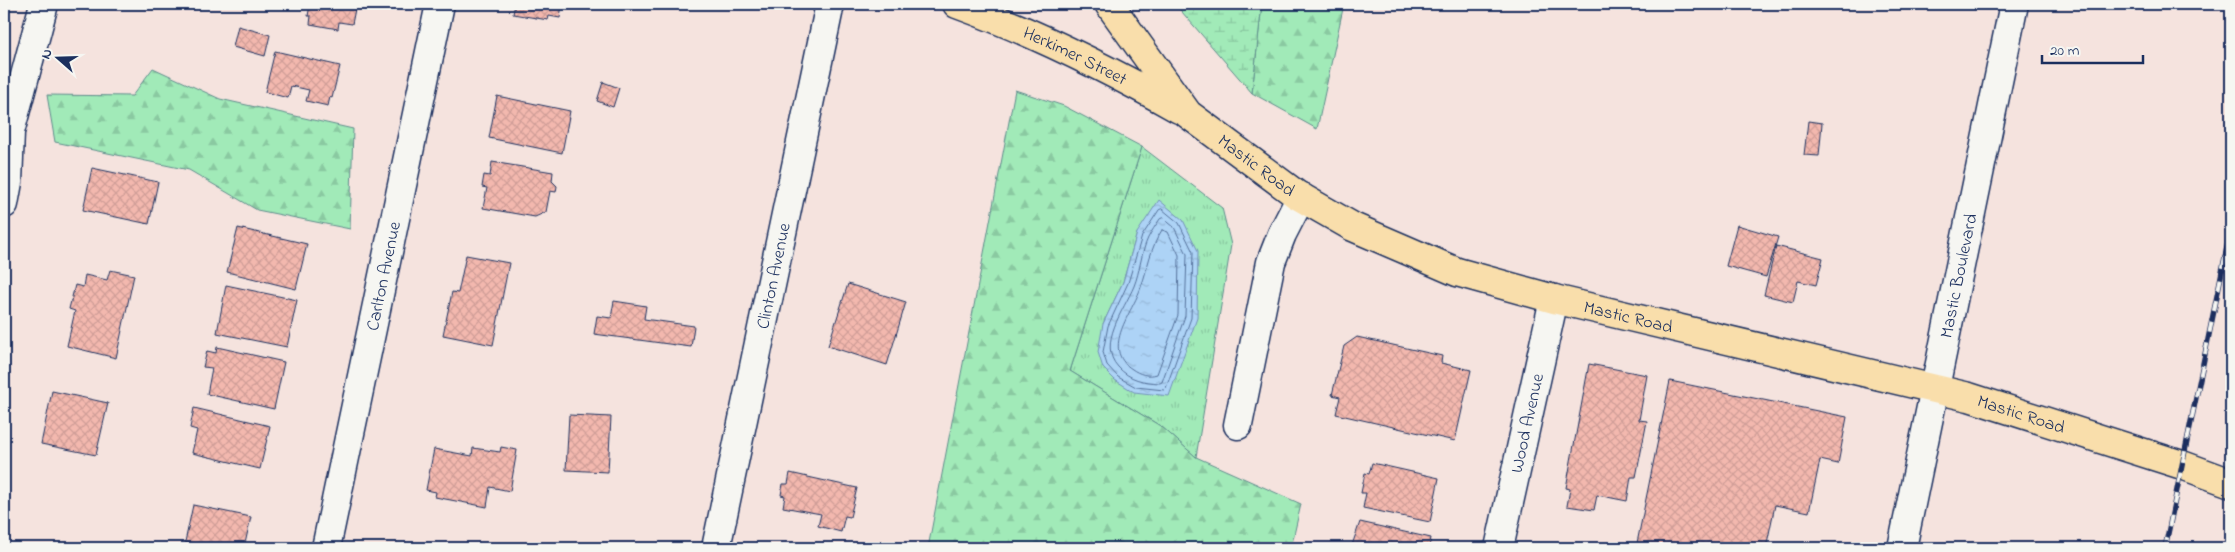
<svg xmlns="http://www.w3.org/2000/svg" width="2235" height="552" viewBox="0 0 2235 552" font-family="'Indie Flower',sans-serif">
<defs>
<pattern id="grass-tufts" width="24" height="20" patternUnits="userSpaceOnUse" patternTransform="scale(1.25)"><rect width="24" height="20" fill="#a1eab8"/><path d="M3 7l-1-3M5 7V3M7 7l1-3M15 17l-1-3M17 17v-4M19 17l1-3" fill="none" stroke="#8ac9a1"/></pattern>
<pattern id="forest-firs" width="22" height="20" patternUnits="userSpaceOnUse" patternTransform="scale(1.25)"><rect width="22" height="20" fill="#a1eab8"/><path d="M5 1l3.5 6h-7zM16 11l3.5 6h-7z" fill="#8ac9a1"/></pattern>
<pattern id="wetland-marsh" width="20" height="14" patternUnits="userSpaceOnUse" patternTransform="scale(1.25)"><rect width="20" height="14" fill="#a1eab8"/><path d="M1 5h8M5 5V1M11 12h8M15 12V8" fill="none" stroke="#8ac9a1"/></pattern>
<pattern id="water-ripples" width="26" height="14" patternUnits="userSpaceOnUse" patternTransform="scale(1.25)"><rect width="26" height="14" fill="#add3f6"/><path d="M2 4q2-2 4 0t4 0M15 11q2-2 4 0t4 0" fill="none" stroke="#94b5d5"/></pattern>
<pattern id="building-cross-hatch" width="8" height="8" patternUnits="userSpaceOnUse" patternTransform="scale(1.25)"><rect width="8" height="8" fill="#f3b8ae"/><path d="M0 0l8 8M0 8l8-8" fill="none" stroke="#d09e98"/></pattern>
</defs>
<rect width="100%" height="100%" fill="#f5e3de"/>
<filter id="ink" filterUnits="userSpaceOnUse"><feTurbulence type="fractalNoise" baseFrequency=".02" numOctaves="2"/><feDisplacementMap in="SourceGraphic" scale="10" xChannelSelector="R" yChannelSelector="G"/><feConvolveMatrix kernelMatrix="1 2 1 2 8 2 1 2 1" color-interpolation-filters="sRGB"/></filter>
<g filter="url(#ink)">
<path fill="url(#grass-tufts)" stroke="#5e8c8b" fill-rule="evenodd" d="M1142 147 1222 208 1231 245 1196 457 1162 427 1070 371ZM1137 233 1198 250 1103 324 1123 282Z"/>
<g fill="url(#forest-firs)" stroke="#5e8c8b">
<path d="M1262 4H1344L1317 129 1252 93Z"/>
<path d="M153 68 220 99 353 129 350 229 257 210 189 170 55 142 47 95 132 96Z"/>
<path d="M1015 90 1064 106 1142 147 1070 371 1162 427 1196 457 1301 504 1291 548H928Z"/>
</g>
<path fill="url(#wetland-marsh)" stroke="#5e8c8b" d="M1175 4H1262L1252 93Z"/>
<path fill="url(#water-ripples)" stroke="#7391b9" d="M1159 200 1183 220 1198 251 1197 318 1169 396 1134 392 1115 380 1103 368 1098 352 1103 324 1123 282 1137 233Z"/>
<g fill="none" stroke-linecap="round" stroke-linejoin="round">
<g stroke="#55719b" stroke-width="1">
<path d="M1162 209 1179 223 1193 252 1191 318 1166 388 1164 390 1136 387 1118 377 1107 365 1103 352 1108 326 1128 283 1142 236 1159 210Z"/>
<path d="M1163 218 1174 227 1187 254 1185 316 1162 382 1160 383C1143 382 1130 380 1118 367 1097 344 1124 310 1134 286 1140 271 1141 253 1148 238 1151 232 1156 225 1160 219Z"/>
<path d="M1162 230 1168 232 1179 255 1178 315 1157 374C1148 377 1139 374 1132 369 1100 349 1133 312 1141 287 1148 268 1150 248 1162 230Z"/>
</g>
</g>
<g fill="url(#building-cross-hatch)" stroke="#1b2f5e">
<path d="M308 4H356L352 24 339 22 338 29 310 24 311 16H308L310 5Z"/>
<path d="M515 4H562L560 18 549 16 548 20 513 14Z"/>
<path d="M238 26 270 35 265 56 233 47Z"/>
<path d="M275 51 340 66 332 98 330 97 328 106 306 101 309 90 291 86 288 98 265 92Z"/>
<path d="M603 82 619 88 613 107 597 101Z"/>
<path d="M497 96 570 111 562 153 489 138Z"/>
<path d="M1808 121 1822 123 1819 156 1804 155Z"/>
<path d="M492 162 553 172 552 181 557 186 556 192 550 191 546 212 535 217 483 208 487 188 482 187 484 175 490 176Z"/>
<path d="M92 168 158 182 149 224 83 210Z"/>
<path d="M1737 225 1778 237 1766 277 1726 266Z"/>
<path d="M238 228 307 244 296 289 227 272Z"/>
<path d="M1776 246 1823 258 1816 285 1798 281 1793 302 1764 295Z"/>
<path d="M466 255 509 263 493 345 443 335 452 292 458 293Z"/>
<path d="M110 270 134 275 116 358 67 346 75 311 69 309 75 285 83 287 85 275 107 280Z"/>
<path d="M848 284 906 302 887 365 828 346Z"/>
<path d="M226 285 297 300 287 347 217 333Z"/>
<path d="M614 301 646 306 644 319 694 326 691 347 594 334 597 316 611 318Z"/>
<path d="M1357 337 1442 356 1441 363 1471 370 1455 441 1336 414 1340 397 1332 395 1344 346Z"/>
<path d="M217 347 284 362 274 409 207 394 212 368 203 367 207 351 216 353Z"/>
<path d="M1589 364 1647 375 1639 420 1647 421 1636 477H1631L1627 501 1597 495 1594 510 1567 506 1570 489 1566 488Z"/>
<path d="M1670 381 1847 417 1838 464 1820 460 1809 512 1775 505 1766 548H1636Z"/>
<path d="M52 391 108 403 96 455 41 444Z"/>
<path d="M194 408 270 426 260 469 192 453 197 430 190 428Z"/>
<path d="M569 415 611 417 608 472 566 470Z"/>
<path d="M501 447 517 450 510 491 490 487 487 507 435 497 436 492 426 490 434 449 472 456 473 448 500 452Z"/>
<path d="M1372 463 1439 478 1430 522 1363 508 1366 493H1361L1365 473 1369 474Z"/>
<path d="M790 473 857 488 850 517 845 516 841 532 818 526 821 514 783 507 785 496 781 495 783 484H788Z"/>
<path d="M193 505 251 517 244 548H201L202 546 185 542Z"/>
<path d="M1360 522 1431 538 1429 548H1351Z"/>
</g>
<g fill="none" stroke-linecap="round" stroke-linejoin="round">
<defs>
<g id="minor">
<path d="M4 204 8 182 10 132 44 4"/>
<path d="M1238 425 1271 262 1282 234 1301 197"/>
<path id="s1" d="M326 548 440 4"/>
<path id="s2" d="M716 548 830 4"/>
<path id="s3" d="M1499 548 1554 299"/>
<path id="s4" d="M1902 548 2014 4"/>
</g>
<g id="major">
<path id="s5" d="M957 4C1034 32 1108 69 1179 109"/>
<path id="s6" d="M1109 4 1188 114 1297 195 1353 227 1404 249 1457 272 1554 299 1969 397 2182 465 2231 483"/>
</g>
</defs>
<use href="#minor" stroke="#1b2f5e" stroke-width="31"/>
<use href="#major" stroke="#1b2f5e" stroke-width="31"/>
<use href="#minor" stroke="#f6f6f2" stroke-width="28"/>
<use href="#major" stroke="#f9deab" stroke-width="28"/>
<defs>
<path id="rail" d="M2165 548 2231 228"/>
</defs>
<use href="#rail" stroke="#1b2f5e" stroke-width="5.5"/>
<use href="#rail" stroke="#f6f6f2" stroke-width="4" stroke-dasharray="11" stroke-linecap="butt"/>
</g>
</g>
<g text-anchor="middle" stroke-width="5" stroke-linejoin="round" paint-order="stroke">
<g font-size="18" fill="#1b2f5e" stroke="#f6f6f2">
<text dy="6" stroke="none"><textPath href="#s5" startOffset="129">Herkimer Street</textPath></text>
<text dy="6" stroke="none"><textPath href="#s6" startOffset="221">Mastic Road</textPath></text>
<text dy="6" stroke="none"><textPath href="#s1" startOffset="278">Carlton Avenue</textPath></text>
<text dy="6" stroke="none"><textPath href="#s2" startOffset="278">Clinton Avenue</textPath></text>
<text dy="6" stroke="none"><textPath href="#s4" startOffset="278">Mastic Boulevard</textPath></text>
<text dy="6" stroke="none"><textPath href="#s6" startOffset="626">Mastic Road</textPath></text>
<text dy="6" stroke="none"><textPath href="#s6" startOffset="1031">Mastic Road</textPath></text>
<text dy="6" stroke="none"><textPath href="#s3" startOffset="128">Wood Avenue</textPath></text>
</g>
</g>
<rect width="2235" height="552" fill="none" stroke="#f6f6f2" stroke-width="20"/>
<rect x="10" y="10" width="2215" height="532" fill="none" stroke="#1b2f5e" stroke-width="2" filter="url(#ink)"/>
<g transform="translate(58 58) rotate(290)" stroke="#f6f6f2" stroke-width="4" paint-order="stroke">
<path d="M0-4L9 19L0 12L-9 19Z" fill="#1b2f5e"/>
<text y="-8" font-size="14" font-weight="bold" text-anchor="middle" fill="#1b2f5e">N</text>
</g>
<path d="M2042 55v8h101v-8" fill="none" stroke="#1b2f5e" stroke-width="2.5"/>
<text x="2050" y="55" font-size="15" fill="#1b2f5e" stroke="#f6f6f2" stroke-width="4" paint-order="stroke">20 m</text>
</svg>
